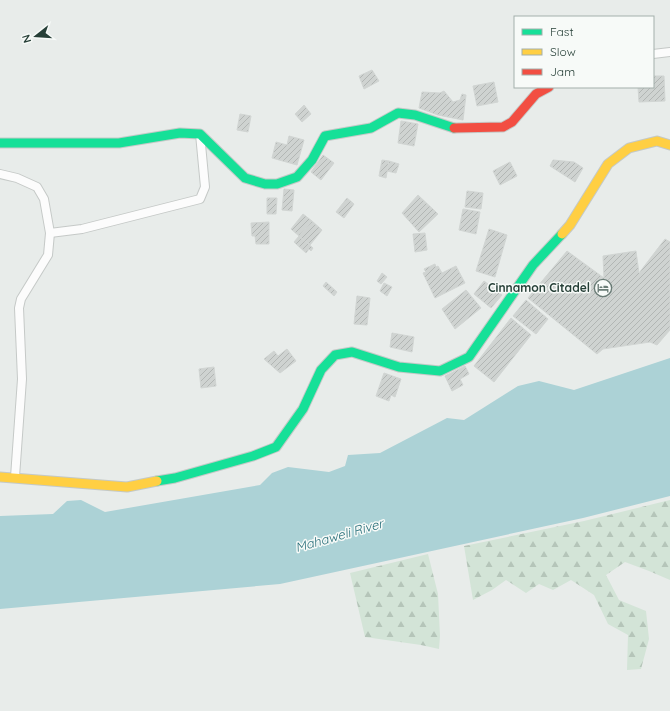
<svg xmlns="http://www.w3.org/2000/svg" width="670" height="711" viewBox="0 0 670 711" font-family="Quicksand,sans-serif">
<defs>
<pattern id="forest-firs" width="22" height="20" patternUnits="userSpaceOnUse"><rect width="22" height="20" fill="#d3e4d7"/><path d="M5 1l3.5 6h-7zM16 11l3.5 6h-7z" fill="#b5c5b9"/></pattern>
<pattern id="building-hatch" width="6" height="6" patternUnits="userSpaceOnUse"><rect width="6" height="6" fill="#cfd3d1"/><path d="M-1 1l2-2M0 6l6-6M5 7l2-2" fill="none" stroke="#b2b6b4"/></pattern>
</defs>
<rect width="100%" height="100%" fill="#e8ecea"/>
<g fill="url(#forest-firs)">
<path d="M670 500V580L649 571 625 562 606 575 619 600 646 611 649 639 641 669 627 670 628 635 608 624 594 595 571 580 553 590 539 584 526 593 506 580 492 590 473 600 464 546 584 521Z"/>
<path d="M428 554 438 594 440 636 439 649 421 645 365 637 350 573Z"/>
</g>
<path fill="#acd2d6" d="M670 358V496L583 518 280 584 0 609V516L53 514 67 501 81 500 105 512 260 485 272 473 288 467 329 472 345 466 348 455 380 453 447 418 464 420 518 386 539 381 574 390Z"/>
<g fill="url(#building-hatch)" stroke="#d1d5d3">
<path d="M372 70 379 81 364 89 359 76Z"/>
<path d="M653 76H664L665 101 639 102 638 87H653Z"/>
<path d="M494 82 498 102 477 106 473 86Z"/>
<path d="M444 91 453 102 460 100 462 94 466 95 463 120 438 115 419 108 422 92 440 93Z"/>
<path d="M304 105 311 114 302 122 295 114Z"/>
<path d="M240 114 251 116 248 132 237 130Z"/>
<path d="M401 121 418 124 414 146 398 143Z"/>
<path d="M289 136 304 140 297 165 272 158 276 142 287 145Z"/>
<path d="M323 155 334 163 321 180 311 172Z"/>
<path d="M382 160 389 161 386 178 379 176Z"/>
<path d="M553 160 574 162 583 168 575 182 550 166Z"/>
<path d="M389 161 399 164 396 173 387 171Z"/>
<path d="M510 162 517 176 500 185 493 171Z"/>
<path d="M284 189 294 190 292 211 282 210Z"/>
<path d="M467 191 483 193 481 209 465 207Z"/>
<path d="M418 195 438 214 419 232 402 213Z"/>
<path d="M267 198H277L276 214H267Z"/>
<path d="M347 198 354 204 344 218 336 212Z"/>
<path d="M463 209 480 212 476 234 459 230Z"/>
<path d="M303 214 312 221 299 236 291 229Z"/>
<path d="M312 221 322 230 310 245 299 236Z"/>
<path d="M269 222V244H256L255 236H252L251 223Z"/>
<path d="M489 229 507 235 495 277 476 271Z"/>
<path d="M425 233 427 250 415 252 413 234Z"/>
<path d="M299 236 313 248 311 251 309 249 306 253 294 242Z"/>
<path d="M665 239 670 242V330L657 345 650 342 603 349 597 354 528 298 567 251 604 278 603 256 636 251 639 273Z"/>
<path d="M435 264 436 267 438 266 442 273 456 266 465 283 435 298 423 273 426 272 424 269Z"/>
<path d="M382 273 387 277 381 284 377 281Z"/>
<path d="M484 281 502 295 491 308 474 294Z"/>
<path d="M326 282 337 292 334 296 323 286Z"/>
<path d="M384 283 392 287 387 296 380 291Z"/>
<path d="M466 290 481 308 455 329 442 309Z"/>
<path d="M357 296 370 298 367 325 354 324Z"/>
<path d="M526 300 548 319 536 334 513 316Z"/>
<path d="M511 318 531 335 494 382 474 366Z"/>
<path d="M392 333 414 337 412 352 390 347Z"/>
<path d="M287 349 296 361 280 373 264 359 274 351 278 356Z"/>
<path d="M465 366 469 374 460 379 463 385 452 391 445 376Z"/>
<path d="M214 367 216 386 201 388 199 369Z"/>
<path d="M384 373 401 379 395 397 391 395 389 401 376 396Z"/>
</g>
<g fill="none" stroke-linecap="round" stroke-linejoin="round">
<defs>
<g id="street">
<path d="M653 54 670 52"/>
<path d="M0 174 17 178 37 187 44 199 50 233 48 255 21 299 19 308 22 379 15 477"/>
<path d="M50 233 82 229 200 199 205 187 200 134"/>
</g>
<g id="fast">
<path d="M0 143H119L180 133 200 134 245 178 265 184H277L297 177 312 160 325 136 371 128 398 113 415 115 454 128"/>
<path d="M157 481 175 478 253 456 276 447 303 409 321 370 335 355 352 352 399 367 440 371 469 357 533 265 562 234"/>
</g>
<g id="slow">
<path d="M562 234 570 225 608 164 629 148 657 141 670 145"/>
<path d="M0 477 127 487 157 481"/>
</g>
<path id="jam" d="M454 128 503 127 512 122 536 94 549 87"/>
</defs>
<use href="#street" stroke="#c5c9c7" stroke-width="10"/>
<use href="#fast" stroke="#c4c9c7" stroke-width="11"/>
<use href="#slow" stroke="#c4c9c7" stroke-width="11"/>
<use href="#jam" stroke="#c4c9c7" stroke-width="11"/>
<use href="#street" stroke="#fcfcfc" stroke-width="8"/>
<use href="#fast" stroke="#16e098" stroke-width="9"/>
<use href="#slow" stroke="#ffcf43" stroke-width="9"/>
<use href="#jam" stroke="#f24e42" stroke-width="9"/>
</g>
<defs>
<symbol id="hotel-ring" viewBox="-11 -11 22 22"><circle r="9.5" fill="#f7faf8" stroke="#6a7c76" stroke-width="1.5"/><path d="M-6-4.5h1.5V1H6V5H4.5V3h-9V5H-6ZM-4 0a1.8 1.8 0 1 1 3.6 0ZM.5 0V-2.5h3Q6-2.5 6 0Z" fill="#6a7c76"/></symbol>
</defs>
<g fill-rule="evenodd">
<use href="#hotel-ring" x="593" y="278" width="20" height="20"/>
</g>
<g text-anchor="middle" stroke-width="3" stroke-linejoin="round" paint-order="stroke">
<g font-size="12" font-weight="bold" fill="#263f37" stroke="#f7faf8" text-anchor="end">
<text x="590" y="292">Cinnamon Citadel</text>
</g>
<g font-size="13" font-style="italic" fill="#246c77" stroke="#f7faf8">
<text transform="translate(339 535) rotate(-16)" y="5">Mahaweli River</text>
</g>
</g>
<rect x="514" y="16" width="140" height="72" fill="#f7faf8" stroke="#a3afab"/>
<rect x="522" y="29" width="20" height="6" fill="#16e098" stroke="#a3afab"/>
<text x="550" y="36" font-size="12" fill="#263f37">Fast</text>
<rect x="522" y="49" width="20" height="6" fill="#ffcf43" stroke="#a3afab"/>
<text x="550" y="56" font-size="12" fill="#263f37">Slow</text>
<rect x="522" y="69" width="20" height="6" fill="#f24e42" stroke="#a3afab"/>
<text x="550" y="76" font-size="12" fill="#263f37">Jam</text>
<g transform="translate(36 36) rotate(253)" stroke="#f7faf8" stroke-width="3" paint-order="stroke">
<path d="M0-3L7 15L0 10L-7 15Z" fill="#263f37"/>
<text y="-6" font-size="11" font-weight="bold" text-anchor="middle" fill="#263f37">N</text>
</g>
</svg>
